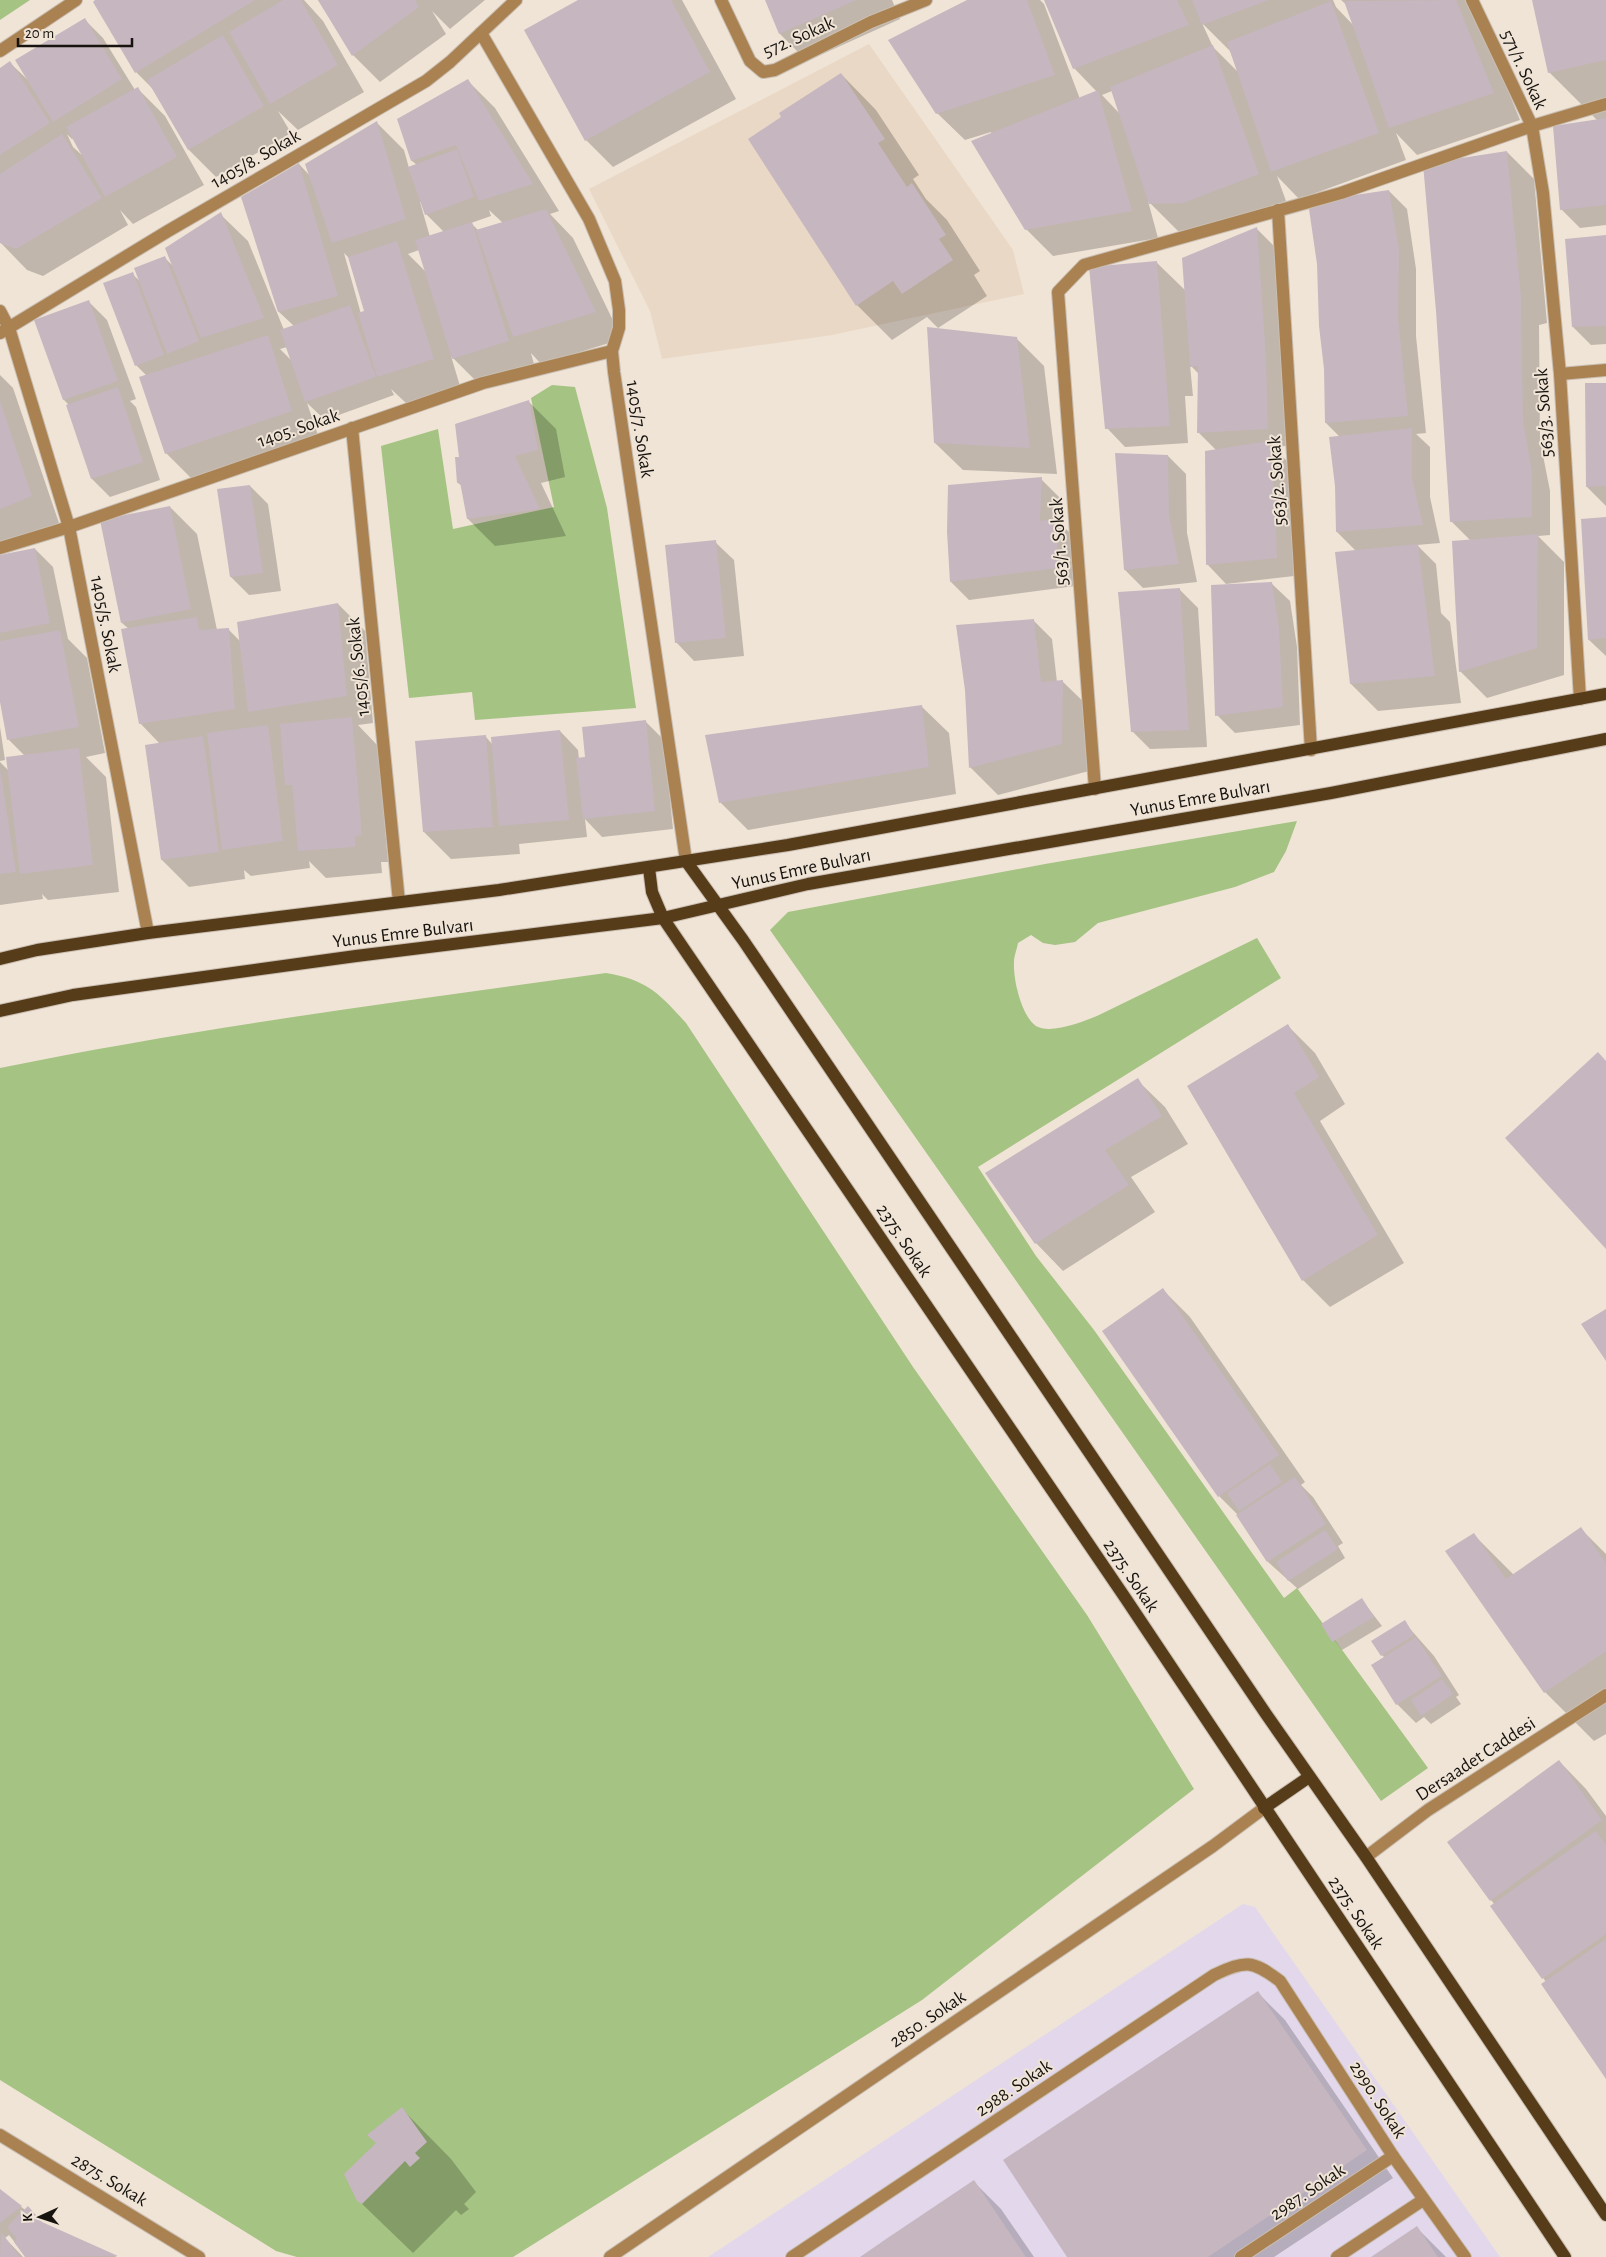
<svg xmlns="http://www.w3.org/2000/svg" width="1606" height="2257" viewBox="0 0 1606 2257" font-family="'Alegreya Sans',sans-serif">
<rect width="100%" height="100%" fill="#f0e4d6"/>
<path fill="#e3d7eb" d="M1243 1904 1255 1907 1500 2257H708Z"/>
<path fill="#e9d8c5" d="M869 44 1013 250 1024 294 832 335 662 359 650 311 589 189Z"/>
<g fill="#a5c383">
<path d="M0 0H30L0 20Z"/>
<path d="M552 385 575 387 607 508 636 708 475 720 472 692 409 698 381 446 438 429 453 529 554 507 531 398Z"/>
<path d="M1297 821 1286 851 1274 872 1235 887 1098 923 1075 942 1055 945 1043 943 1031 935 1018 943C1017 949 1014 956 1014 962 1013 978 1021 1016 1036 1026 1051 1035 1085 1021 1099 1015L1257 938 1281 978 978 1167 1036 1256 1094 1330 1284 1598 1297 1588 1428 1768 1381 1801 770 930 788 912 1045 864Z"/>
<path d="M606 973C647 980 659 993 686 1023L913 1367 1087 1615 1194 1789 922 2000 513 2257H297L276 2251 0 2080V1068C200 1027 404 1001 606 973Z"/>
</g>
<g fill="#0003" fill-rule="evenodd">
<path d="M98 0H304L323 21 364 92 298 130 278 111 291 133 216 177 189 150 156 92 136 72Z"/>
<path d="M318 0H485L450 29 432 11 446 34 380 82 353 55Z"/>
<path d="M581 0H682L736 99 613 167 586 140Z"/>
<path d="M766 0H892L900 19 807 61 780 34Z"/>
<path d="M970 0H1040L1044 4 1080 99 1097 92 1074 68 1045 0H1333L1336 7 1354 26 1348 6 1341 0H1471L1520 120 1417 155 1396 133 1406 160 1299 199 1277 176 1286 201 1211 229 1178 231 1148 201 1158 238 1053 256 1026 229 991 132 965 140 937 113ZM1202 23 1230 51 1238 72 1213 47ZM1112 91 1120 114 1102 95Z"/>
<path d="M1533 0H1606V225L1580 228 1562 210 1597 120 1549 72Z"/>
<path d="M85 20 103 38 135 90 138 89 165 116 204 185 133 224 120 210 128 225 43 276 27 270 0 242V69L10 63 28 80ZM67 134 72 139 74 138 83 156 73 147Z"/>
<path d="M841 74 876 110 919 175 913 179 926 199 947 220 980 271 974 275 987 296 938 328 927 317 892 340 857 305 783 117Z"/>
<path d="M468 81 495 108 559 211 550 214 573 238 622 339 541 364 531 353 535 368 480 385 451 356 460 386 406 403 391 389 394 395 325 420 307 403 319 438 193 480 166 453 147 376 136 365 132 274 141 282 165 258 173 266 220 214 248 241 284 330 294 326 279 312 299 164 311 177 377 123 404 150 409 168 417 165 412 161 398 120ZM420 202H422L426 214 444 232 430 237ZM489 210 503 223 478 230 471 223 491 216ZM419 250 426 272 408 254ZM344 253 350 259 366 312 361 314ZM287 347 292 361 280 349Z"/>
<path d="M1507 152 1534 179 1547 323 1539 325 1540 440 1550 491V535L1538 536 1564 562V675L1487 698 1460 671 1470 540 1451 521Z"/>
<path d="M1389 191 1407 209 1416 269V336L1426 433 1416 434 1430 447V497L1440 543 1417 545 1436 564 1441 613 1450 622 1461 703 1378 711 1351 684 1336 553 1356 551 1337 532 1340 437 1326 423Z"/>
<path d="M1257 229 1284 256 1286 446 1273 447 1287 461 1293 517 1294 576 1226 584 1208 565 1207 452 1216 450 1199 433V374L1190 365 1193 396H1185L1188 443 1125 447 1107 428 1156 262 1186 291Z"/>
<path d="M1606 236V344L1591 345 1573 327Z"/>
<path d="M89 302 107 320 136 399 130 401 136 407 160 480 110 497 92 479 69 405 64 400Z"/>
<path d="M1017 339 1044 366 1057 474 963 470 935 443Z"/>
<path d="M0 375 13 388 59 523 0 547Z"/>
<path d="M1606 384V506L1587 487Z"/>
<path d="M529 402 556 429 565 477 541 483 566 536 495 546 468 519 462 486 458 483 460 458Z"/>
<path d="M1168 456 1186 474 1187 533 1197 582 1143 588 1125 570Z"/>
<path d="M1041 479 1059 497 1058 521 1076 539 1075 586 969 600 951 582Z"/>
<path d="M250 486 268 504 281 591 249 595 231 577Z"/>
<path d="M170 507 197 534 217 630 228 629 241 642 338 604 365 631 373 723 358 725 378 746 388 862H381L382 873 326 878 309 861 310 868 251 876 244 870 245 879 189 887 162 860 160 744 140 723 129 629 122 623Z"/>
<path d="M1606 518V656L1589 640Z"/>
<path d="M715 542 734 560 744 656 694 661 676 642Z"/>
<path d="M35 549 53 567 68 639 87 658 105 753 86 757 106 777 119 892 48 900 42 894 43 899 0 905V762L9 771 25 756 8 739 0 695V556Z"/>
<path d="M1271 583 1290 601 1297 647 1300 725 1235 733 1217 715Z"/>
<path d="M1180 590 1198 608 1207 747 1150 749 1132 731Z"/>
<path d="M1033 620 1052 639 1057 682 1062 681 1090 708 1089 771 998 795 971 768 967 689Z"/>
<path d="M921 706 949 733 956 794 748 830 720 802Z"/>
<path d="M646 722 664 740 673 829 602 837 585 819 587 837 519 844 520 854 451 859 424 832 486 737 492 744 560 731 578 750 579 759H586Z"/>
<path d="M0 727 5 760 0 761Z"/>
<path d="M1288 1026 1315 1053 1345 1104 1320 1121 1404 1263 1330 1307 1303 1280Z"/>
<path d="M1137 1080 1165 1107 1188 1144 1131 1177 1155 1212 1063 1271 1036 1243Z"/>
<path d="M1163 1290 1190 1317 1305 1482 1301 1485 1313 1497 1343 1543 1338 1546 1345 1558 1298 1589 1268 1562 1238 1515 1219 1496Z"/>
<path d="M1581 1529 1606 1554V1734L1594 1741 1545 1692 1474 1535 1514 1575Z"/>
<path d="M1362 1600 1382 1626 1342 1650 1322 1624Z"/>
<path d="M1404 1622 1434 1656 1459 1695 1456 1697 1461 1704 1431 1724 1424 1717 1416 1723 1397 1704 1373 1666 1385 1658 1382 1655Z"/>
<path d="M1559 1761 1586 1789 1606 1816V2077L1546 1982 1492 1906 1495 1905 1491 1900Z"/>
<path d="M1258 1993 1285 2020 1393 2178 1274 2257H1069Z"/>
<path d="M402 2109 451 2159 476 2192 464 2204 469 2209 461 2215 456 2210 413 2253 358 2200 377 2144Z"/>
<path d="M974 2182 1001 2209 1034 2257H862Z"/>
<path d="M0 2191 44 2224 117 2257H26L9 2235 5 2238 23 2257H0Z"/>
<path d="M1417 2228 1446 2257H1373Z"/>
</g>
<g fill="#c6b6c0">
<path d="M95 0H255L135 73 93 2Z"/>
<path d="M283 0H301L338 65 270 104 229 32Z"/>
<path d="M318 0H415L419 7 352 56Z"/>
<path d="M578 0H671L710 72 585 141 524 30Z"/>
<path d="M765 0H856L779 34Z"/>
<path d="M967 0H1027L1055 75 936 114 888 40Z"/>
<path d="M1044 0H1177L1189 25 1073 69Z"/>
<path d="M1192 0H1269L1202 25Z"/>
<path d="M1456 0 1494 93 1389 128 1344 1Z"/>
<path d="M1532 0H1606V60L1548 73Z"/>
<path d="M1331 1 1379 133 1271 172 1227 42Z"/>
<path d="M85 18 122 79 53 122 15 60Z"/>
<path d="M223 35 264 106 188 150 147 80Z"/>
<path d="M1213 45 1259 174 1183 203 1149 204 1110 87Z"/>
<path d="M10 61 50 123 0 155V68Z"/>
<path d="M841 73 885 139 878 143 907 187 912 183 946 235 939 239 953 260 902 294 893 281 856 306 748 139 781 117 779 113Z"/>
<path d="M468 79 533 184 479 201 456 145 411 161 397 119Z"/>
<path d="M138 87 177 157 105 197 66 127Z"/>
<path d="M1098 90 1132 211 1025 230 971 141Z"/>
<path d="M1606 118V205L1560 210 1553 126Z"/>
<path d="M377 121 406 219 332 243 305 164Z"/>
<path d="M62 134 102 198 16 249 0 243V174Z"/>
<path d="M457 149 474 197 425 215 408 167Z"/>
<path d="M1507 151 1521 296 1523 421 1532 472V517L1450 522 1436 311 1423 164Z"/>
<path d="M299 163 338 296 278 312 241 197Z"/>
<path d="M1389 190 1399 249 1398 317 1408 416 1325 423 1324 369 1319 326 1317 264 1308 202Z"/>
<path d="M546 209 596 312 513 337 476 230Z"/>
<path d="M221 212 264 318 201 338 165 248Z"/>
<path d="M472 222 509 341 452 359 415 240Z"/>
<path d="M1257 227 1266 357 1268 429 1197 433 1198 366 1190 367 1182 258Z"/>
<path d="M1606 235V326L1572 327 1565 239Z"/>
<path d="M397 241 434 359 377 377 358 313 364 311 348 257Z"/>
<path d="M165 256 199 341 167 354 134 268Z"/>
<path d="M1157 261 1170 426 1105 429 1089 267Z"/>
<path d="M133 272 164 355 135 366 103 283Z"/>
<path d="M89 300 118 381 63 400 34 320Z"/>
<path d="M350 305 376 377 305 402 280 330Z"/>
<path d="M927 327 1017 337 1030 448 934 443Z"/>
<path d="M268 335 292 411 165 454 139 377Z"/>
<path d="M1585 383H1606V486L1586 487Z"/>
<path d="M118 387 143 462 91 479 66 405Z"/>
<path d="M529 400 538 450 515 456 540 509 467 519 460 482 457 483 455 457H459L455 424Z"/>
<path d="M0 401 32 496 0 509Z"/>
<path d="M1412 428V478L1423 525 1336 532 1335 486 1329 437Z"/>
<path d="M1269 441 1275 497 1277 558 1206 565 1205 451Z"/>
<path d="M1115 453 1168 455 1169 514 1179 564 1124 570Z"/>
<path d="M1042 477 1040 521 1058 519 1057 568 950 582 947 532 948 485Z"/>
<path d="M250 485 263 573 230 577 217 489Z"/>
<path d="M170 506 191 609 121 623 100 520Z"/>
<path d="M1606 517V638L1588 640 1581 519Z"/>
<path d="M1538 534 1537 648 1459 672 1452 541Z"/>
<path d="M716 540 726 638 675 643 665 545Z"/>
<path d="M1418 544 1435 676 1350 684 1335 552Z"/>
<path d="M35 548 50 623 0 633V555Z"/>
<path d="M1272 582 1279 628 1283 707 1215 716 1211 585Z"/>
<path d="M1180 588 1189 730 1131 732 1118 592Z"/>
<path d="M338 603 347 696 248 712 237 622Z"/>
<path d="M197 617 199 630 229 628 235 709 139 724 121 629Z"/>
<path d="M1034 619 1041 682 1063 680 1062 744 969 768 965 690 956 625Z"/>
<path d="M60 630 79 727 7 740 0 702V641Z"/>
<path d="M922 705 929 767 719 803 705 735Z"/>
<path d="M352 717 362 835 355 836V847L298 851 292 785H285L280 724Z"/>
<path d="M646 720 655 811 583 819 576 758 585 757 582 727Z"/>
<path d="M268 725 283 841 222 850 207 733Z"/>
<path d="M560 730 569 820 499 826 491 737Z"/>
<path d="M486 735 493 827 423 832 415 741Z"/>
<path d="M203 736 219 852 161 860 145 745Z"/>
<path d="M79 748 93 865 20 874 6 757Z"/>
<path d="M0 768 16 872 0 874Z"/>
<path d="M1288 1024 1319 1077 1294 1093 1378 1235 1302 1281 1187 1086Z"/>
<path d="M1598 1052 1606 1061V1249L1505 1138Z"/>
<path d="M1138 1078 1162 1116 1105 1150 1129 1185 1035 1244 985 1173Z"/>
<path d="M1163 1288 1279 1455 1218 1497 1102 1331Z"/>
<path d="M1606 1309V1361L1581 1324Z"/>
<path d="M1270 1464 1282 1482 1239 1511 1227 1493Z"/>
<path d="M1295 1477 1326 1524 1267 1562 1236 1515Z"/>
<path d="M1581 1527 1606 1563V1651L1544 1693 1445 1551 1474 1533 1506 1579Z"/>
<path d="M1325 1530 1338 1549 1288 1581 1276 1562Z"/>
<path d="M1362 1598 1374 1617 1332 1642 1321 1624Z"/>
<path d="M1405 1620 1414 1635 1381 1656 1371 1641Z"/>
<path d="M1416 1637 1442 1676 1396 1705 1371 1665Z"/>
<path d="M1442 1679 1453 1694 1421 1716 1411 1700Z"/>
<path d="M1559 1760 1602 1820 1490 1901 1447 1842Z"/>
<path d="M1596 1831 1606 1845V1934L1542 1979 1490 1906Z"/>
<path d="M1606 1939V2079L1541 1984Z"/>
<path d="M1258 1991 1367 2150 1208 2257H1067L1003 2160Z"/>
<path d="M402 2107 427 2142 415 2153 420 2158 410 2167 405 2161 362 2204 357 2201 344 2174 376 2143 367 2135Z"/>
<path d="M974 2180 1026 2257H860L889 2237Z"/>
<path d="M0 2189 22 2206 0 2223Z"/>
<path d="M28 2206 42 2222 118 2256 25 2257 14 2242 17 2239 7 2227Z"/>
<path d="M1417 2226 1438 2257H1371Z"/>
<path d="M1 2232 20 2257H0Z"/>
</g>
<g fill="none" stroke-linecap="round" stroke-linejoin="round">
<defs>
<g id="minor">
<path d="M721 0 750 61 763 72 775 70 871 22 926 0"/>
<path d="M1472 0 1532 126 1543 193 1560 374 1580 699"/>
<path d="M481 33 589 219 615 281 619 310V328L612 351 614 372 686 861"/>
<path d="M0 51 76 0"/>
<path d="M1278 210 1311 750"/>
<path d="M0 311 9 328 69 527 148 933"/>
<path d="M0 333 168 231 426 81 450 62 516 0"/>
<path d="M1560 374 1606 370"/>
<path d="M352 428 399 902"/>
<path d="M0 548 69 527 483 383 612 351"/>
<path d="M1095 789 1058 292 1084 265 1341 193 1532 126 1606 104"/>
<path d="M792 2257 1214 1975C1246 1960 1252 1960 1280 1981L1393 2156 1465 2257"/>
<path d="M1241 2257 1393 2156"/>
<path d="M1337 2257 1423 2200"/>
</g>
<g id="tertiary">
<path d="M1366 1857 1428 1810 1606 1695"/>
<path d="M0 2135 199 2257"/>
<path d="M610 2257 1213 1846 1264 1808"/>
</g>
<g id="primary">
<path d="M686 861 743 940 1266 1714 1366 1857 1606 2215"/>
<path d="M649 868 652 892 663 918 1126 1599 1565 2257"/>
<path d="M0 959 37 950 148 933 499 890 788 845 1606 694"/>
<path d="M0 1011 73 995 356 956 663 918 808 884 1331 793 1606 739"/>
<path d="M1264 1808 1309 1777"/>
</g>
</defs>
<use href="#minor" stroke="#c9beb2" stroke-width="14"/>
<use href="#tertiary" stroke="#c9beb2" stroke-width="14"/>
<use href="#primary" stroke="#c9beb2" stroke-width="14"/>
<use href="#minor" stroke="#aa8252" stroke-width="12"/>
<use href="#tertiary" stroke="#aa8252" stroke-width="12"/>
<use href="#primary" stroke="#573c1a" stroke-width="12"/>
</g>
<g text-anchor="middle" stroke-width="4" stroke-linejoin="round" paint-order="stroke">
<g font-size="19" fill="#17130f" stroke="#f0e4d6">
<text transform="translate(798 36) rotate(-24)" y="7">572. Sokak</text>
<text transform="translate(1525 69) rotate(65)" y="7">571/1. Sokak</text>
<text transform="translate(255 158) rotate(-30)" y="7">1405/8. Sokak</text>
<text transform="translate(1543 413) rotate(-94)" y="7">563/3. Sokak</text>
<text transform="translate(298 427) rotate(-19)" y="7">1405. Sokak</text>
<text transform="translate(641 429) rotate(81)" y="7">1405/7. Sokak</text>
<text transform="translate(1276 481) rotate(-94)" y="7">563/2. Sokak</text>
<text transform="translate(1058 542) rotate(-94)" y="7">563/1. Sokak</text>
<text transform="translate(107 624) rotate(79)" y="7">1405/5. Sokak</text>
<text transform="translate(357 667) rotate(-96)" y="7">1405/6. Sokak</text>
<text transform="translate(1200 797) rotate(-10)" y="7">Yunus Emre Bulvarı</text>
<text transform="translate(801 868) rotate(-12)" y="7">Yunus Emre Bulvarı</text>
<text transform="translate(403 932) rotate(-7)" y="7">Yunus Emre Bulvarı</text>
<text transform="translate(905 1240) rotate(56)" y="7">2375. Sokak</text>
<text transform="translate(1132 1575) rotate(56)" y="7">2375. Sokak</text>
<text transform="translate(1475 1758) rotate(-33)" y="7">Dersaadet Caddesi</text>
<text transform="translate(1357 1912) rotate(56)" y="7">2375. Sokak</text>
<text transform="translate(927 2018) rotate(-34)" y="7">2850. Sokak</text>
<text transform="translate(1013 2087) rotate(-34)" y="7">2988. Sokak</text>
<text transform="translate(1379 2099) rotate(57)" y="7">2990. Sokak</text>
<text transform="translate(110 2179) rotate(31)" y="7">2875. Sokak</text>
<text transform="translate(1307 2191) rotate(-34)" y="7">2987. Sokak</text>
</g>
</g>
<g transform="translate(40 2217) rotate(267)" stroke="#f0e4d6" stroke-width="4" paint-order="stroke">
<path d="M0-4L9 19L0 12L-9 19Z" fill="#17130f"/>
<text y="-8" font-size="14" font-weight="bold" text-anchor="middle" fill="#17130f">K</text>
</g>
<path d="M18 38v8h114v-8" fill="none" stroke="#17130f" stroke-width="2.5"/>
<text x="25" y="38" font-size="15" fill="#17130f" stroke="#f0e4d6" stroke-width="4" paint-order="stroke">20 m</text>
</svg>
